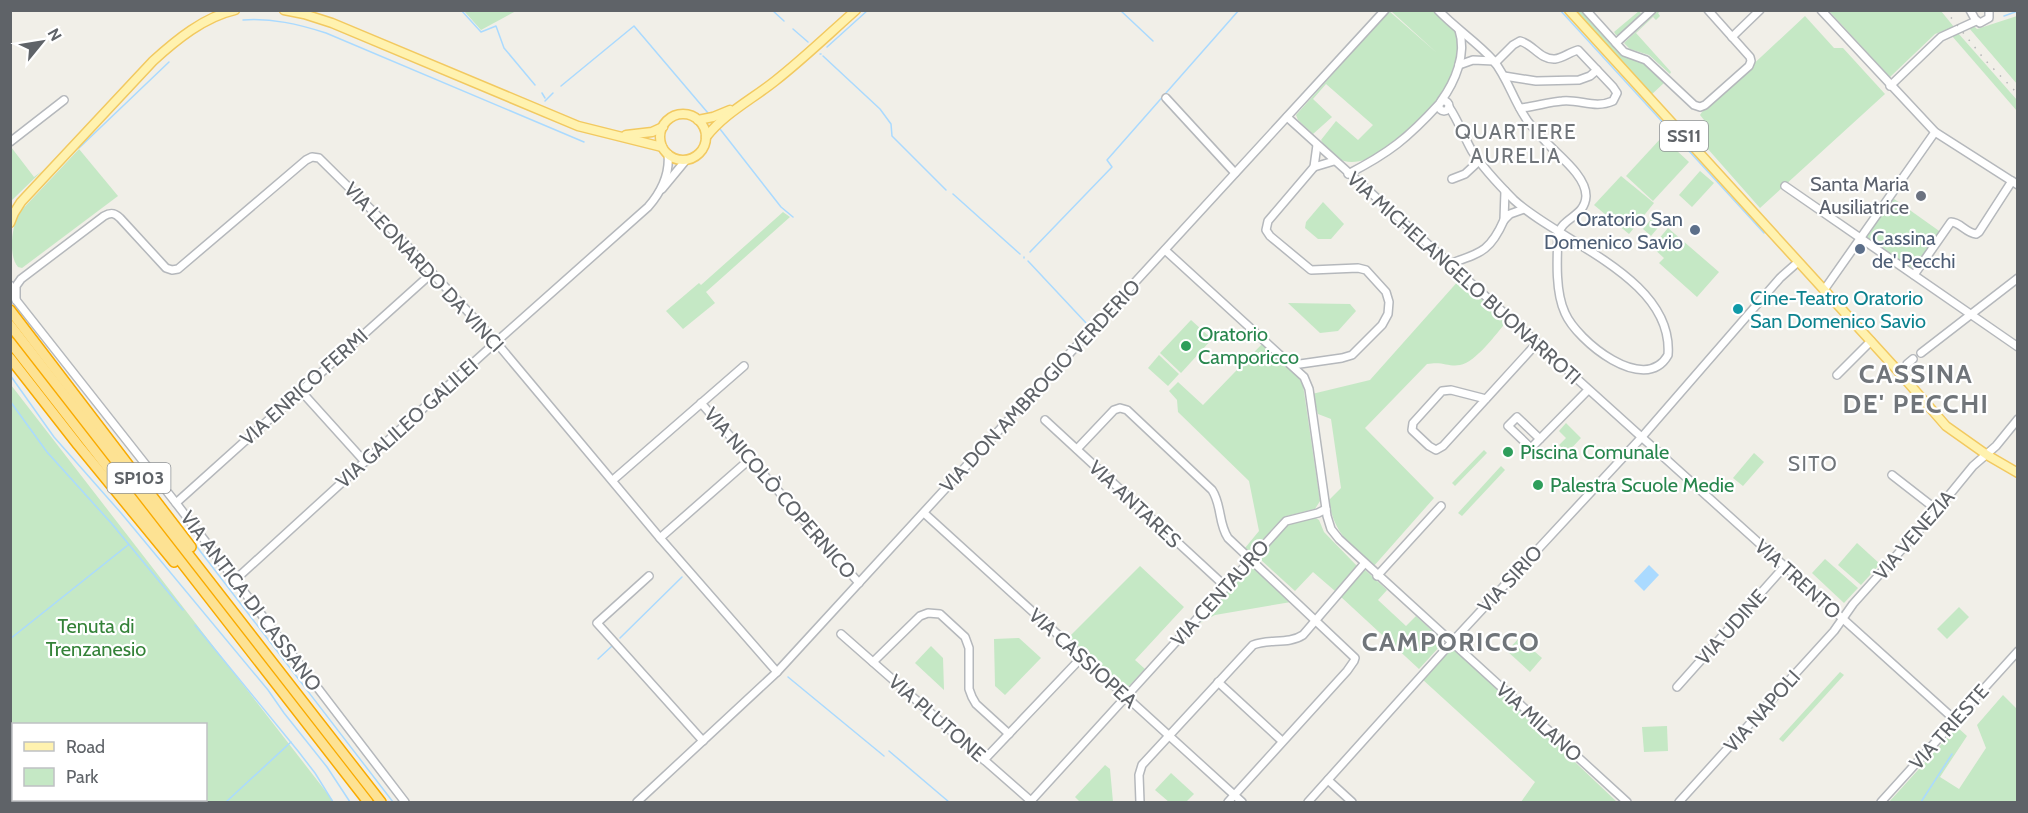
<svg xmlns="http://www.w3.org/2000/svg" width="2028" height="813" viewBox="0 0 2028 813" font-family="Cabin,sans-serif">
<rect width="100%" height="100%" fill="#f1efe8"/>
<g fill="#c5e8c5" fill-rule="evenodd">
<path d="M464 11H516L481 30Z"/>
<path d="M1389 11 1437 53 1391 11H1436C1443 17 1455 25 1457 34 1460 46 1459 58 1455 70 1444 102 1382 171 1344 161 1336 159 1325 147 1321 140L1336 121 1358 140 1373 125 1326 84 1313 99 1332 117 1313 134 1298 120 1296 115Z"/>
<path d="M1575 11H1582L1621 54 1628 58 1644 62 1665 82 1651 95Z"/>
<path d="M1639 11 1642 15 1619 35H1616L1614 32Z"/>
<path d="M1658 11H1661L1658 13 1660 16 1656 20 1653 17 1636 33 1671 72 1670 74 1649 55 1630 49 1624 43Z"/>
<path d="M1829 11H1941L1954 27 1935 34 1890 77Z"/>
<path d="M1805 16 1834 48H1843L1885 94 1760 208 1692 131 1704 120 1700 115 1702 112Z"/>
<path d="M2017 16V84L1969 28 1974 26 1977 29Z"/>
<path d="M1958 33 2017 100V111L1952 36Z"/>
<path d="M1662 137 1689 162 1653 201 1626 176Z"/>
<path d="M11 147 34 177 42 171 11 201Z"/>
<path d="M79 149 118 196 22 268 18 267C8 255 12 228 18 214Z"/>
<path d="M1700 171 1714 183 1692 207 1679 195Z"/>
<path d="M1621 176 1654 203 1629 234 1594 205Z"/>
<path d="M1890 196 1942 233 1914 275 1860 238Z"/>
<path d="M1323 202 1344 224 1331 239H1318L1305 228 1306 222Z"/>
<path d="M783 212 790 217 706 292 715 303 683 329 666 311 699 283 701 285Z"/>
<path d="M1654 216 1662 223 1651 236 1643 229Z"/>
<path d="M1668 228 1719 272 1697 297 1659 263 1664 258 1652 247Z"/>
<path d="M1460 279 1507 321C1497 333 1475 363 1460 365 1448 367 1443 361 1427 364L1365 428 1434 498 1373 567C1351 545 1333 533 1329 500L1341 488 1331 419 1318 414 1312 394 1370 380Z"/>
<path d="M1288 303 1350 304 1356 311 1338 331 1320 333Z"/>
<path d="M1191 320 1212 339 1181 373 1160 353Z"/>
<path d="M1262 344 1296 374 1303 385 1320 501 1315 509 1287 516 1281 520 1251 552 1245 548 1259 531 1249 481 1178 412 1177 400 1169 391 1178 382 1203 405Z"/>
<path d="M1159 355 1179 374 1168 386 1148 368Z"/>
<path d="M11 385 334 802H11ZM14 724H206V800H14Z"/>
<path d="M1566 423 1581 438 1567 453 1559 445 1566 438 1559 431Z"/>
<path d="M1484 450 1487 453 1455 486 1452 483Z"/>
<path d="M1754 453 1764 462 1743 486 1733 478Z"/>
<path d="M1501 466 1505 470 1462 516 1458 513Z"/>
<path d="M1314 517 1319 520 1324 532 1357 566 1335 591 1313 572 1295 591 1261 560 1259 556 1289 523Z"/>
<path d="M1857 543 1880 564 1861 585 1838 565Z"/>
<path d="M1825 559 1858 588 1844 603 1812 573Z"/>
<path d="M1140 566 1184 607 1135 660 1145 669 1125 690 1069 637Z"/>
<path d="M1247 568H1256L1291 602 1215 615 1200 623Z"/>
<path d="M1364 569 1387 590 1378 600 1406 626 1416 616 1441 639V645L1419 669 1340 596Z"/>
<path d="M1959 607 1969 617 1947 639 1937 629Z"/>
<path d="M1019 638 1041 658 1005 695 995 686 994 639Z"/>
<path d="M1519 638 1542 658 1530 672 1507 651Z"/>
<path d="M1452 645 1617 802H1521L1535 782 1422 679Z"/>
<path d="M931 646 943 658 944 690 915 663Z"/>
<path d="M1840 672 1844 675 1783 742 1779 739Z"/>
<path d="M2003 695 2017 709V802H1889L1957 727 1967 736 1940 777 1959 789 1986 748 1977 725Z"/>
<path d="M1667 726 1668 751 1644 752 1642 727Z"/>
<path d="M1105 765 1110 769 1113 802H1080L1075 797Z"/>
<path d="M1171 773 1194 794 1186 802H1169L1155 790Z"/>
</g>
<path fill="#aadaff" d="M1649 565 1659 575 1644 591 1634 581Z"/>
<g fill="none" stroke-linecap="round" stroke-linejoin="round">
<g stroke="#aadaff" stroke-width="1.5">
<path d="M461 10 481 32 496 26 504 48 535 85"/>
<path d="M772 10 784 21"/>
<path d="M1120 10 1153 41"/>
<path d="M1560 10 1764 233"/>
<path d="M2004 16 2018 11"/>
<path d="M243 20C272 18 298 24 326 33L584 142"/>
<path d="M793 29 808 42"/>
<path d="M827 47 868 10"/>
<path d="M820 54H821"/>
<path d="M823 56 880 109 891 124 892 136 946 190"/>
<path d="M561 86 634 26 708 113"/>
<path d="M542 93 545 98"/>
<path d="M545 101 553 93"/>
<path d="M720 129 781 207 793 217"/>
<path d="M79 148 169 62"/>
<path d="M953 194 1020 254"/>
<path d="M1030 252 1112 167 1107 160 1239 10"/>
<path d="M1024 258V257"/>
<path d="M1028 261 1087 324"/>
<path d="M10 375 54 437 121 513 268 690 284 713 327 767 350 802"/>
<path d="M10 401 47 452 112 524 183 610"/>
<path d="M154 491 393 802"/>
<path d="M195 625 298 751 315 773 333 802"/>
<path d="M620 638 682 577"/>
<path d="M10 639 128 545"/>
<path d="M598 659 612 646"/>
<path d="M788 677 884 756"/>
<path d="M889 751 949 802"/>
<path d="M226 802 291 742"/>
<path d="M1921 802 1952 754"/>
</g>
<defs>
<g id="minor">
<path d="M1438 10C1455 28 1477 42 1493 60 1507 77 1513 99 1525 117 1530 126 1539 134 1546 142 1559 156 1586 176 1586 196 1585 217 1562 217 1558 235 1557 258 1555 292 1565 313 1577 341 1645 396 1668 355 1674 278 1559 242 1514 200 1499 185 1483 168 1472 151 1464 137 1458 120 1449 107"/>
<path d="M1586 10 1624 52 1646 60 1694 105 1700 107 1705 105 1749 66 1751 61 1750 57 1708 10"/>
<path d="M1821 10 1935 132 2018 185"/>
<path d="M1970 10 1975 19 1980 23 1989 18V10"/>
<path d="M1732 37 1760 10"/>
<path d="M1616 43 1652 10"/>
<path d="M1495 63 1513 45 1520 41C1533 44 1540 60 1555 59 1563 58 1570 52 1578 50L1613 87 1617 93 1613 101C1595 109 1580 99 1562 101 1548 102 1534 107 1520 108"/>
<path d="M1459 65 1473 60 1494 61"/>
<path d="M1504 76 1536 81 1579 80 1590 76 1597 70"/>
<path d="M1890 86 1941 37 1976 21"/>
<path d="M1166 98 1235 173"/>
<circle cx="1444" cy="106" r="5"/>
<path d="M1441 101C1455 82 1467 54 1459 30"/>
<path d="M1287 117 1955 720"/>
<path d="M10 142 64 100"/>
<path d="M1314 167 1334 161"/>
<path d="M1348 174C1389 153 1408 138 1439 104"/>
<path d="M1452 179 1465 174 1479 161"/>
<path d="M1785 186 2018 347"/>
<path d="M662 189 686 160"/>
<path d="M1505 191 1504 220 1510 214 1524 209"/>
<path d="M1165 250 1304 377 1309 389 1327 516 1331 529 1339 539 1627 802"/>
<path d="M1449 264C1480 253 1490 252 1504 220"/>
<path d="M1914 275 1951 222C1960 222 1966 233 1976 234L1979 232 2012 181"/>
<path d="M10 285 16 300 176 503 405 802"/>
<path d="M1824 290 1935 132"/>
<path d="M16 300V286L21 279 104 216C111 212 115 213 120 218L166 268 172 270 178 269 306 160 312 157 319 158 398 236 496 342 660 538 777 672"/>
<path d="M1921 353 2018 278"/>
<path d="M1907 364 1913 359"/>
<path d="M1293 365 1342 358 1352 355 1382 325 1388 314 1389 302 1386 292 1366 270 1358 268 1311 270 1270 236 1266 230 1268 221 1314 167 1317 145"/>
<path d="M1837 375 1871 341"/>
<path d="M300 390 365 462"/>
<path d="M1486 399 1451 390 1442 391 1413 423 1412 430 1429 446 1436 450 1443 446 1537 343"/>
<path d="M701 403 859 583"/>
<path d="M1045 420 1226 587"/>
<path d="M1540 439 1517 417 1508 426 1531 448 1588 390"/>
<path d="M1077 449 1114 410 1120 408 1127 410 1212 490C1222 505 1218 523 1228 538L1355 658 1354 661 1347 671 1228 802"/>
<path d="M1892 475 1937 510"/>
<path d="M613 480 744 366"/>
<path d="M176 503 432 273"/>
<path d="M924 513 1242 802"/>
<path d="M660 538 750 459"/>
<path d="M649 576 597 623 703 741"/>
<path d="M1377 576 1441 506"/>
<path d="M235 580 496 342 648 207C661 192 670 174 668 154"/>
<path d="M841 634 1032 802"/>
<path d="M873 662 920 616 928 613 940 614 965 637 969 648V689L972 697 976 704 1009 734"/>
<path d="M1218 682 1282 741"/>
<path d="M1677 687 1784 567"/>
<path d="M984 760 1082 657"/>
<path d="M1328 780 1352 802"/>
<path d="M1031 801 1286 521 1318 513 1326 509"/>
<path d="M637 802 777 672 1385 10"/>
<path d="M1140 802 1139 775 1142 765 1253 645C1269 638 1288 645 1303 635L1364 564"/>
<path d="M1308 802 1451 643 1641 438 1780 278 1798 262"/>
<path d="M1679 802 1834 631 1853 604 1937 510 1973 466 1996 446 2018 419"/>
<path d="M1881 802 2018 651"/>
</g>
<g id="major">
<path d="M284 10 304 14 332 23 578 126 662 147"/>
<path d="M1569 10 1898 371 1946 426 1987 455 2018 473"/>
<circle cx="683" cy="137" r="23"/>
<path d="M698 120 713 117 730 110"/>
<path d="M626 135 652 132 663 127"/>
<path d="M706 137C725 113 751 100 775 81 803 59 829 34 856 10"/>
<path d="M10 223 14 213 21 202 153 61C176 40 204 17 235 10"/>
</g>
<g id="highway">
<path d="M10 310 191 547"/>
<path d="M10 325 381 802"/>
<path d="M10 342 368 802"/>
<path d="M10 358 78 445 174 562"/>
</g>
</defs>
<use href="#minor" stroke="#b5b8bc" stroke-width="10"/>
<use href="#major" stroke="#f2c960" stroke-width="11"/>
<use href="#highway" stroke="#f9ab00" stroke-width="12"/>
<use href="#minor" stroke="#fff" stroke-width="7"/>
<use href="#major" stroke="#fff2af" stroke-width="8"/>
<use href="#highway" stroke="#fde293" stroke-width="9"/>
<path stroke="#b6b7b8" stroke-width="1.5" stroke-dasharray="1.5 8" stroke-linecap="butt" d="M1945 10 1985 60 2018 94"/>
</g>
<circle fill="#6b7280" stroke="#fff" stroke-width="2" cx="1921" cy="196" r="6"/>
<g fill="#5c6f8a" stroke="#fff" stroke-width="2">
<circle cx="1695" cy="230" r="6"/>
<circle cx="1860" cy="249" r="6"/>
</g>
<circle fill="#0f9aa8" stroke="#fff" stroke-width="2" cx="1738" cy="309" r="6"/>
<g fill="#2e9e5b" stroke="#fff" stroke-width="2">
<circle cx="1186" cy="346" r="6"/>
<circle cx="1508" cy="452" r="6"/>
<circle cx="1538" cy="485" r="6"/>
</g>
<g text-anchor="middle" stroke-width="4.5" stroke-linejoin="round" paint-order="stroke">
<g fill="#fff" stroke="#8f9295" stroke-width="1.5">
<rect x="1660" y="121" width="48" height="30" rx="4.5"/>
<rect x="107.5" y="463" width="63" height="30" rx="4.5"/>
</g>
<g font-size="18" font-weight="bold" fill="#5f6368">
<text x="1684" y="142">SS11</text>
<text x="139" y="484">SP103</text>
</g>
<g font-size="20" fill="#5b616d" stroke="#fff" text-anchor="end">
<text x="1909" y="191">Santa Maria<tspan x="1909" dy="23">Ausiliatrice</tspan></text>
</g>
<g font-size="20" fill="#4e5e75" stroke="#fff" text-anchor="end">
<text x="1683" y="226">Oratorio San<tspan x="1683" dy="23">Domenico Savio</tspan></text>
<text x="1872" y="245" text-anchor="start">Cassina<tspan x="1872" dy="23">de' Pecchi</tspan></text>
</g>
<g font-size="20" fill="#5f6368" stroke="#fff">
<text transform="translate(424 267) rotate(47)" y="7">VIA LEONARDO DA VINCI</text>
<text transform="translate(1464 278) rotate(42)" y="7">VIA MICHELANGELO BUONARROTI</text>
<text transform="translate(1040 386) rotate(-47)" y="7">VIA DON AMBROGIO VERDERIO</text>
<text transform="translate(304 387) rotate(-42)" y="7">VIA ENRICO FERMI</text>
<text transform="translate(407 423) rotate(-42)" y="7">VIA GALILEO GALILEI</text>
<text transform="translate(780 493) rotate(49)" y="7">VIA NICOLÒ COPERNICO</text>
<text transform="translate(1135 504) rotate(43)" y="7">VIA ANTARES</text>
<text transform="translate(1914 535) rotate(-49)" y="7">VIA VENEZIA</text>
<text transform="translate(1510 579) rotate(-47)" y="7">VIA SIRIO</text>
<text transform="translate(1798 579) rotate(42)" y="7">VIA TRENTO</text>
<text transform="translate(1220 593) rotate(-48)" y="7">VIA CENTAURO</text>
<text transform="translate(251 601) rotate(53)" y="7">VIA ANTICA DI CASSANO</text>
<text transform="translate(1731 627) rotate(-48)" y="7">VIA UDINE</text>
<text transform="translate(1083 658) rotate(42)" y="7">VIA CASSIOPEA</text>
<text transform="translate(1762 711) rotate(-48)" y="7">VIA NAPOLI</text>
<text transform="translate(937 718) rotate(41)" y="7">VIA PLUTONE</text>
<text transform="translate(1539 722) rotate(42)" y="7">VIA MILANO</text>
<text transform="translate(1949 727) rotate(-48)" y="7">VIA TRIESTE</text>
</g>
<g font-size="20" fill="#0d838f" stroke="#fff" text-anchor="start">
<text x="1750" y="305">Cine-Teatro Oratorio<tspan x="1750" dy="23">San Domenico Savio</tspan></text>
</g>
<g font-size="20" fill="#27864d" stroke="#fff" text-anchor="start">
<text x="1198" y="341">Oratorio<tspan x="1198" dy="23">Camporicco</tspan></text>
<text x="1520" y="459">Piscina Comunale</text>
<text x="1550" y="492">Palestra Scuole Medie</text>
</g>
<g font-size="20" fill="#348238" stroke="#fff">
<text x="96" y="633">Tenuta di<tspan x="96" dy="23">Trenzanesio</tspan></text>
</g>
<g font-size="21" letter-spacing="1.5" fill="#70757a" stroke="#fff">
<text x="1516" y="139">QUARTIERE<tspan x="1516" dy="24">AURELIA</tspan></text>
<text x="1813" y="471">SITO</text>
</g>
<g font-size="26" font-weight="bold" letter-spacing="1.5" fill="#70757a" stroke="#fff">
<text x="1916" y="383">CASSINA<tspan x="1916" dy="30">DE' PECCHI</tspan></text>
<text x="1451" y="651">CAMPORICCO</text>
</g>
</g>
<rect width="2028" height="813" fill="none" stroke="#5f6368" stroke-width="24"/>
<rect x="12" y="723" width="195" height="78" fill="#ffffff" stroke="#bfc1c3" stroke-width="1.5"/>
<rect x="24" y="742" width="30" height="9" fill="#fff2af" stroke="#bfc1c3" stroke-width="1.5"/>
<text x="66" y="753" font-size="18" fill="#5f6368">Road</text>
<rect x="24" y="768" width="30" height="18" fill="#c5e8c5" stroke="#bfc1c3" stroke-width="1.5"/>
<text x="66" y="783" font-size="18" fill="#5f6368">Park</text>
<g transform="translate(42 42) rotate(60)" stroke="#ffffff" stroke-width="4.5" paint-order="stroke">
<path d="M0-4.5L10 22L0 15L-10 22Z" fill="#5f6368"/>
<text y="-9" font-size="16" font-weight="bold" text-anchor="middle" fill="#5f6368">N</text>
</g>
</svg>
